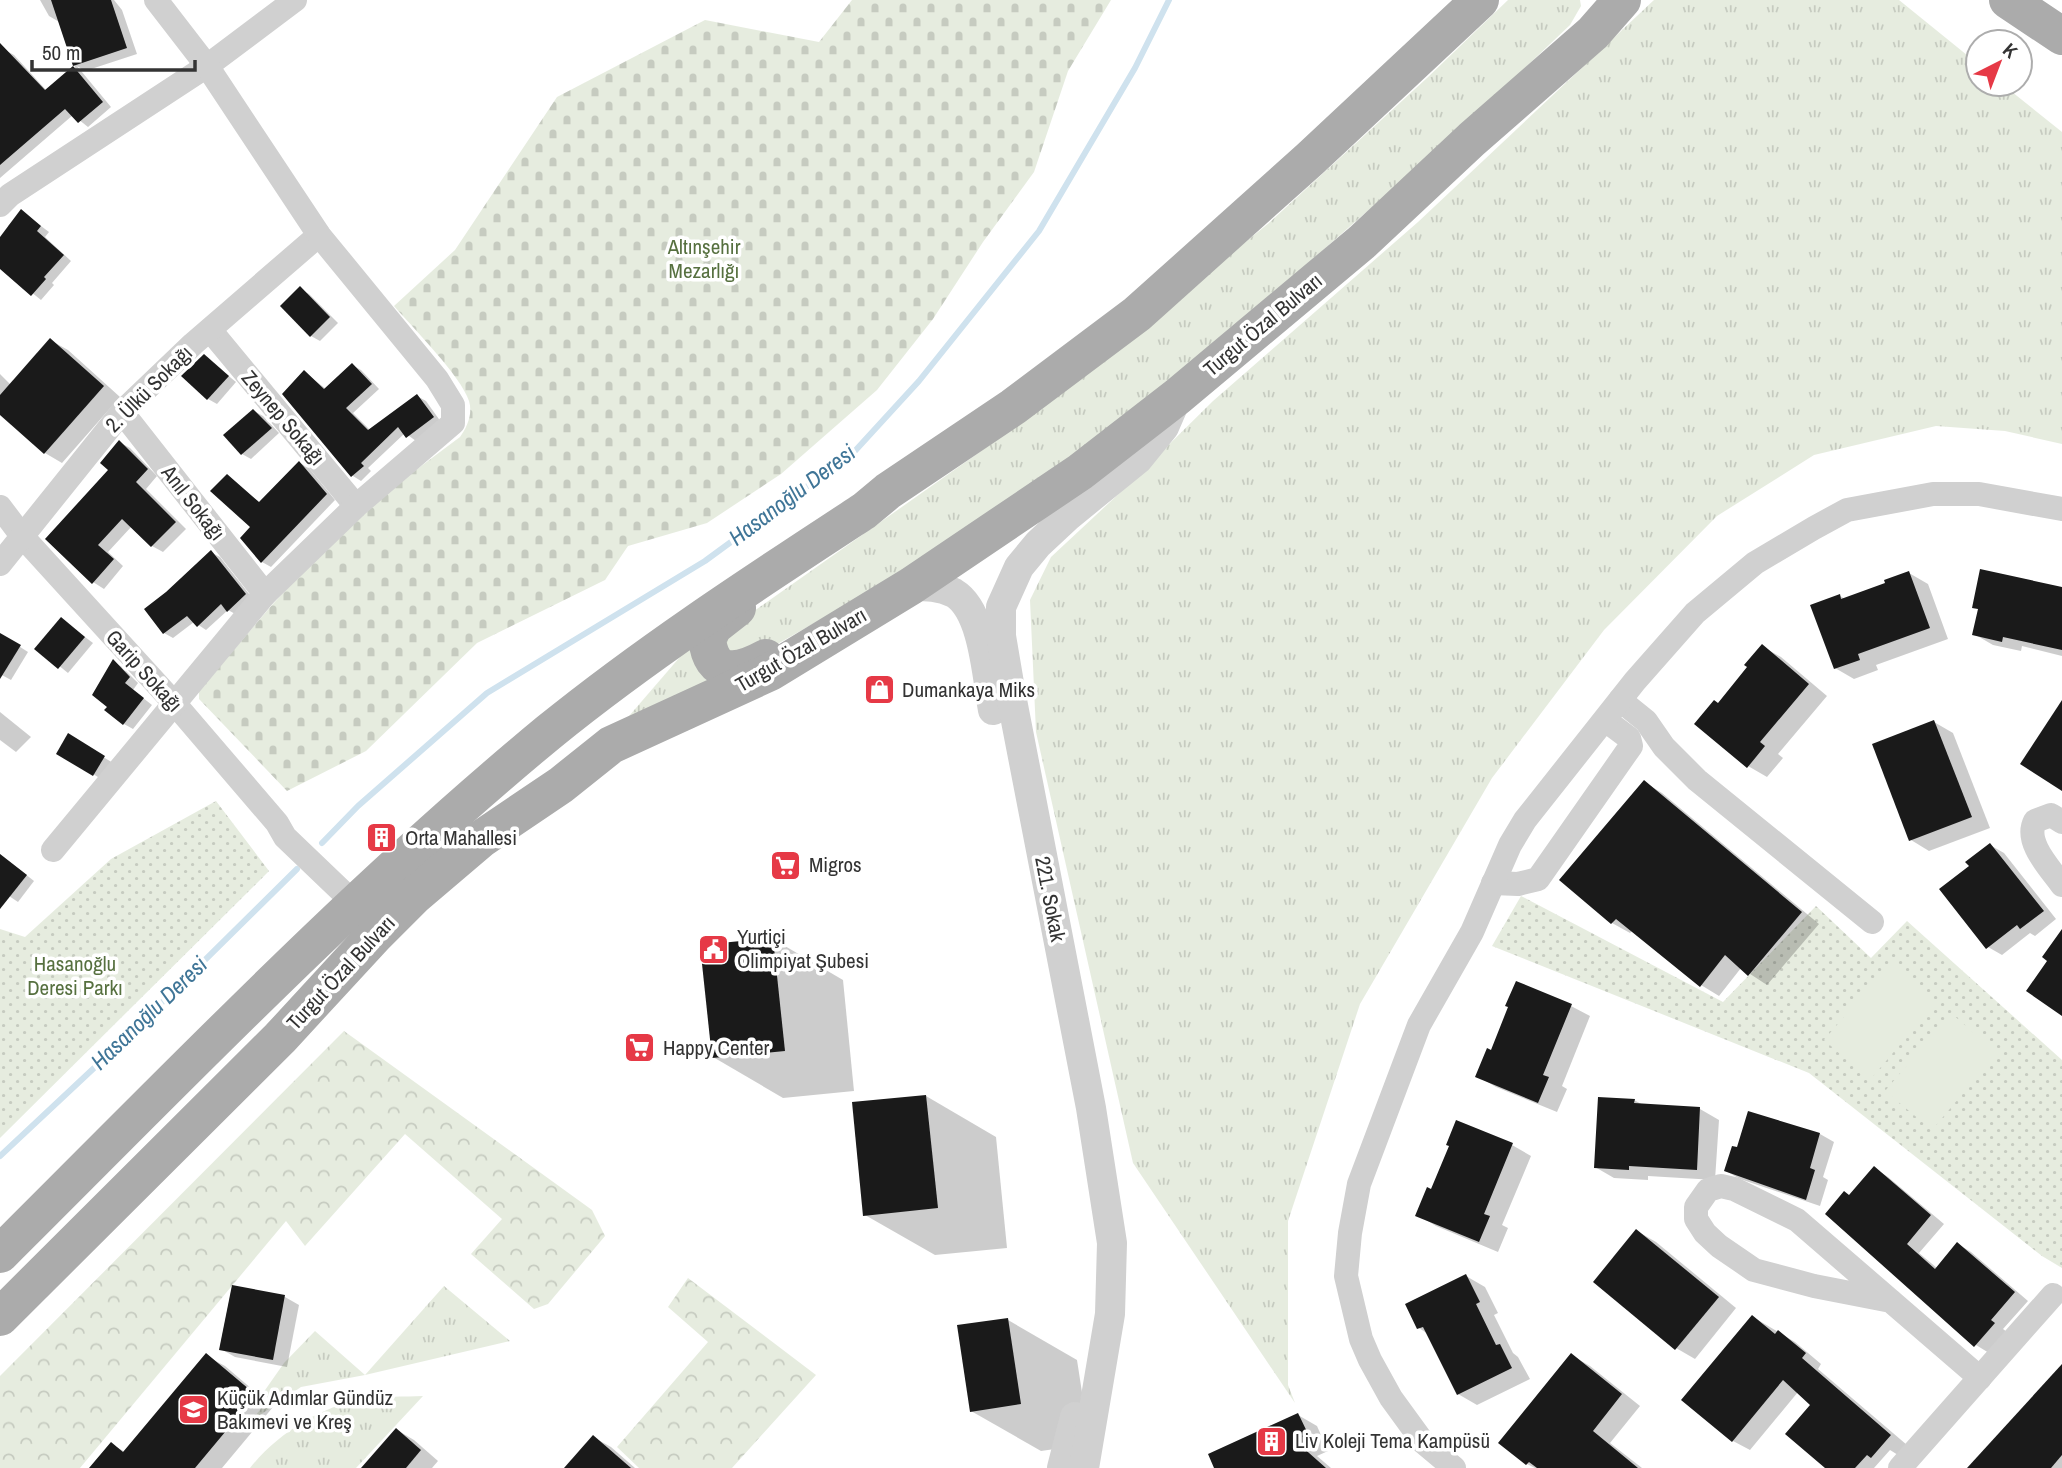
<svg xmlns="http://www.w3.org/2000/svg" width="2062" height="1468" viewBox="0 0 2062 1468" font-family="'Archivo Narrow',sans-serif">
<defs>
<pattern id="grass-tufts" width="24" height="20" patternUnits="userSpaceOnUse" patternTransform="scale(1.75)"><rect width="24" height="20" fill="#e6ecdf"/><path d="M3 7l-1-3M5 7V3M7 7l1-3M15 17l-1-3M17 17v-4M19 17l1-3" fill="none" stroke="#c6cbc0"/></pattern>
<pattern id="forest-crowns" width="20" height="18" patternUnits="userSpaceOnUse" patternTransform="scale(1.75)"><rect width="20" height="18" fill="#e6ecdf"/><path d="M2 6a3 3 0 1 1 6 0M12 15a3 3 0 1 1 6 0" fill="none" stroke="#c6cbc0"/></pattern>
<pattern id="cemetery-stones" width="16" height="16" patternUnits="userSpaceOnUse" patternTransform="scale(1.75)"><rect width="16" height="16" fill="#e6ecdf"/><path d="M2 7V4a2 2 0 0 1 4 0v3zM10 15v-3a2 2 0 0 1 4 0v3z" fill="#c6cbc0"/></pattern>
<pattern id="park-dots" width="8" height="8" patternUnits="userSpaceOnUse" patternTransform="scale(1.75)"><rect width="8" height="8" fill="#e6ecdf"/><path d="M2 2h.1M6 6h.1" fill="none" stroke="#c6cbc0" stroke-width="1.8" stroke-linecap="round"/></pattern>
</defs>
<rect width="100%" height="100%" fill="#fff"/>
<g fill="url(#grass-tufts)">
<path d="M1508 0H1580L1581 6 1570 25 1462 128 1248 316 1083 449 899 575 760 654 729 662 723 633 1021 423 1269 223 1427 78Z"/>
<path d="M1654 0H1899L1978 64V84H2002L2062 132V444L2005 431 1936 426 1814 455 1717 516 1604 630 1492 778 1360 1004 1288 1221V1385L1295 1403 1133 1163 1036 732 1030 600 1051 557 1125 488 1213 401 1418 222Z"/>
<path d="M692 643 715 681 623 723Z"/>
<path d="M444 1286 510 1341 365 1375 301 1387 250 1422 269 1399 263 1393 284 1363 315 1331 365 1375Z"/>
<path d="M423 1396 356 1468H250C277 1434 321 1406 364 1399 383 1396 404 1397 423 1396Z"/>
</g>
<g fill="url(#forest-crowns)">
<path d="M344 1031 592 1210 605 1236 548 1304 534 1309 471 1254 502 1219 405 1134 305 1246 286 1221 80 1468H0V1376Z"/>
<path d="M688 1278 816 1375 732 1468H639L617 1447 708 1342 668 1307Z"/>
</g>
<path fill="url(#cemetery-stones)" d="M852 0H1111L1068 71 1034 172 983 242 933 319 877 390 781 474 707 523 628 546 605 580 477 643 366 751 287 791 199 699V690L272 605 353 517 460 437C467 427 473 414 469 401 461 376 413 328 394 306L455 250 557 97 705 20 819 42Z"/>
<g fill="url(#park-dots)">
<path d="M216 801 269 871 0 1138V929L25 937 111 859Z"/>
<path d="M1521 896 1723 1002 1816 906 1871 958 1907 921 2062 1060V1268L2042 1256 1809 1073 1492 946Z"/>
</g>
<g fill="#e6ecdf">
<path d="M1890 963 1936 1002 1870 1080 1824 1040Z"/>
<path d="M1951 1013 1997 1053 1932 1130 1885 1091Z"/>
</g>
<g fill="#0003">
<path d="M40 0H114L122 10 137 54 85 71 77 66 111 107 88 127 73 115 0 178V55L5 50 14 55 47 91 75 67 61 23 49 16Z"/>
<path d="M21 211 49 232 45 237 71 261 52 283 54 285 41 300 0 267V239L11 228 8 226Z"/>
<path d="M300 289 309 294 338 323 320 341 311 336Z"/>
<path d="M50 340 68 350 120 397 62 463 45 453 0 413V374L11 385Z"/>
<path d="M204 356 236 382 217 404 208 399Z"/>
<path d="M352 365 361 370 379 389 353 413 370 430 417 396 426 401 441 422 416 441 405 433 368 468 371 471 361 481 353 476 284 394 304 372 326 389Z"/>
<path d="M254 411 263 416 279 433 251 459 242 454Z"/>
<path d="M119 442 130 448 157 476 146 489 186 529 163 552 152 546 132 526 108 552 123 566 104 589 93 582 48 539 111 470Z"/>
<path d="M300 463 309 468 335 500 271 567 262 562 242 538 253 527 227 476 260 503Z"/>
<path d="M212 553 220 557 253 599 237 615 228 610 206 630 194 622 173 638 164 633 147 609Z"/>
<path d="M1909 573 1928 584 1948 639 1876 665 1878 670 1854 679 1835 668 1840 596 1845 599 1887 584Z"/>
<path d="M2062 589V656L2022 646 2021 651 1993 645 1974 634 1979 610Z"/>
<path d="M61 619 93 643 68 673 37 648Z"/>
<path d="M0 634 28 652 11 680 0 674Z"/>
<path d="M1763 647 1781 657 1827 696 1778 754 1783 758 1767 777 1748 766 1718 705Z"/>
<path d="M114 662 122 667 138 683 133 690 152 705 133 729 124 724Z"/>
<path d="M0 712 31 737 16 752 0 740Z"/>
<path d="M1934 722 1953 733 1990 828 1929 851 1911 840Z"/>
<path d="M69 736 113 763 103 780 58 753Z"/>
<path d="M1644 782 1662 793 1819 924 1767 985 1741 968 1719 996 1701 985 1633 930 1630 933 1612 923Z"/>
<path d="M1990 845 2004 853 2056 919 2035 936 2030 933 2002 955 1988 947 1972 866Z"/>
<path d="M0 854 34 881 18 902 0 890Z"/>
<path d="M773 939 843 980 854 1091 783 1098 713 1057Z"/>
<path d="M1571 1006 1590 1016 1562 1086 1567 1089 1557 1112 1496 1087 1477 1076 1492 1052Z"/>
<path d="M926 1096 996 1137 1007 1248 935 1255 865 1215Z"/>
<path d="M1634 1100 1643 1105 1700 1109 1719 1120 1715 1180 1648 1176V1180L1614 1178 1595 1167Z"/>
<path d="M1749 1113 1820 1134 1834 1142 1823 1177 1828 1180 1820 1206 1740 1179 1726 1171 1738 1149Z"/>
<path d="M1512 1145 1531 1156 1502 1225 1508 1228 1498 1252 1436 1226 1418 1215 1432 1192Z"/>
<path d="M1874 1168 1888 1177 1944 1224 1919 1253 1937 1268 1958 1244 1971 1252 2028 1301 2003 1329 2007 1332 1989 1353 1976 1345 1827 1214 1850 1197Z"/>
<path d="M1637 1231 1656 1242 1736 1308 1695 1359 1676 1348Z"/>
<path d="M1466 1276 1485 1287 1498 1313 1494 1315 1513 1353 1518 1357 1530 1379 1477 1405 1458 1394 1428 1334 1419 1328Z"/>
<path d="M233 1287 285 1297 299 1305 287 1367 235 1357 221 1349Z"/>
<path d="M1753 1317 1795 1342 1821 1364 1818 1369 1907 1445 1898 1455 1890 1450 1874 1468H1828L1813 1404 1798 1392 1750 1450 1733 1441Z"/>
<path d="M1008 1320 1077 1360 1090 1444 1041 1451 971 1411Z"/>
<path d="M1571 1355 1590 1366 1640 1406 1610 1443 1642 1468H1535L1527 1464Z"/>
<path d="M206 1356 225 1366 273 1407 222 1468H91L111 1444 125 1452Z"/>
<path d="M2062 1366V1468H1969Z"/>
<path d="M1298 1415 1317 1426 1328 1451 1317 1456 1331 1468H1216Z"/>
<path d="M397 1430 414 1440 438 1461 432 1468H364Z"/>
<path d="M593 1437 611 1447 635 1468H566Z"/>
</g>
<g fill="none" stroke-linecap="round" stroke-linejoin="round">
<g stroke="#cfe2ee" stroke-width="6">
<path d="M322 843 358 806 487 693 705 561 854 452 919 381 1039 231 1135 68 1169 0"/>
<path d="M0 1156 125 1039 297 869"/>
</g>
</g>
<g fill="#1a1a1a">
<path d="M51 0H111L127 48 73 66Z"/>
<path d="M0 43 45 90 73 66 103 102 78 123 65 109 0 165Z"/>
<path d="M21 209 41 226 37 231 64 255 44 277 46 279 31 296 0 269V237Z"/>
<path d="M300 286 330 317 310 337 280 306Z"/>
<path d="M50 338 104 386 44 454 0 415V395Z"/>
<path d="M204 354 229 376 207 400 181 376Z"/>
<path d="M352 363 372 384 346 408 368 430 417 394 434 417 406 438 398 427 361 463 364 466 351 477 282 394 304 370 324 389Z"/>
<path d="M253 409 272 428 241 455 223 435Z"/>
<path d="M119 440 148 469 136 482 176 522 151 547 122 519 98 545 114 559 92 584 45 539 108 470 100 463Z"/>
<path d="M299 461 327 494 261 563 240 538 250 527 210 491 227 474 259 502Z"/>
<path d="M211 550 246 594 227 612 221 604 197 627 187 616 163 634 144 609 166 592Z"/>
<path d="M1980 569 2062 587V650L2003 637 2002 642 1972 635 1978 609 1972 608Z"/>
<path d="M1909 571 1930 628 1858 654 1860 660 1834 669 1810 605 1840 594 1841 599 1885 583 1884 580Z"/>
<path d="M61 617 85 637 58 669 34 649Z"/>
<path d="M0 633 21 645 0 679Z"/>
<path d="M1762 644 1809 684 1760 742 1765 746 1747 768 1694 724 1714 700 1718 703 1747 667 1744 665Z"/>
<path d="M113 659 130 677 125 683 144 698 123 725 104 710 107 707 92 695Z"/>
<path d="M2062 700V791L2020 764Z"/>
<path d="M1934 720 1972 817 1909 841 1872 744Z"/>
<path d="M68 733 105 756 93 776 56 754Z"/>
<path d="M1644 780 1802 912 1748 976 1725 955 1700 987 1616 919 1611 924 1559 880Z"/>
<path d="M1990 843 2044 911 2020 929 2017 925 1986 949 1939 889 1969 866 1965 862Z"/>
<path d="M0 854 27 875 0 909Z"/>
<path d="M2062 929V1016L2026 991 2047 961 2042 957Z"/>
<path d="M773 938 785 1051 712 1058 700 945Z"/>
<path d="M1516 981 1572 1004 1543 1075 1549 1077 1538 1103 1475 1077 1487 1048 1491 1050 1508 1007 1505 1006Z"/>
<path d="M926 1095 938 1208 863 1216 852 1102Z"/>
<path d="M1598 1097 1635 1099 1634 1103 1700 1107 1697 1170 1629 1166V1170L1594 1168Z"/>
<path d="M1748 1111 1820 1133 1810 1168 1815 1170 1806 1200 1724 1171 1732 1146 1737 1147Z"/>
<path d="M1456 1120 1513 1143 1484 1214 1490 1216 1479 1242 1415 1216 1427 1187 1431 1189 1449 1146 1446 1145Z"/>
<path d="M1874 1166 1931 1215 1907 1244 1935 1269 1957 1242 2015 1292 1991 1320 1995 1323 1974 1347 1825 1214 1844 1191 1849 1195Z"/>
<path d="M1636 1229 1719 1297 1675 1350 1593 1282Z"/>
<path d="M1466 1274 1480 1302 1476 1304 1496 1345 1500 1344 1512 1368 1457 1395 1423 1327 1417 1329 1405 1304Z"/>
<path d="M232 1285 285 1295 273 1360 219 1350Z"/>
<path d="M1752 1315 1775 1334 1778 1330 1806 1353 1802 1358 1891 1435 1871 1458 1867 1455 1855 1468H1825L1785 1434 1810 1405 1783 1380 1732 1442 1681 1400Z"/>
<path d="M1008 1318 1021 1404 970 1412 957 1325Z"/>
<path d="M206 1353 256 1395 195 1468H89L111 1442 123 1452Z"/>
<path d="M1571 1353 1622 1394 1593 1431 1638 1468H1537L1529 1462 1526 1465 1498 1443Z"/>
<path d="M2062 1364V1455L2051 1468H1967Z"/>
<path d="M1298 1413 1311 1440 1300 1445 1326 1468H1214L1208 1454Z"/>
<path d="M396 1428 421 1450 406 1468H361Z"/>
<path d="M593 1435 631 1468H564Z"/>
</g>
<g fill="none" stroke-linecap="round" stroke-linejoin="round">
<g stroke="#d0d0d0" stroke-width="24">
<path d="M0 205 10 195 207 66 295 0"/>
<path d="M210 330 356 506"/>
<path d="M122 412 265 594"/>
<path d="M0 507 22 536 175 704 277 823 285 837 354 903"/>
<path d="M0 564 122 412 193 344 319 235"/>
<path d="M1620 700 1646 721 1664 747 1697 780 1872 922"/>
<path d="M2062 822 2051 815 2035 821C2024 842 2050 868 2062 885"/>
<path d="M53 850 265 594 356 506 453 423V405L437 379 319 235 207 66 156 0"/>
<path d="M1493 883 1518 884 1538 879 1631 746 1629 738 1605 720"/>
<path d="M1891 1301 1814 1286 1754 1270 1719 1246 1705 1233 1696 1219V1207L1708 1190 1721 1186 1734 1189 1797 1220 1980 1378"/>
<path d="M1454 1468 1423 1442 1391 1398 1370 1360 1361 1339 1346 1276 1350 1233 1359 1184 1419 1025 1472 932 1510 845 1525 820 1635 681 1695 613 1755 563 1814 528 1847 510 1933 494H1979L2062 509"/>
<path d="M1900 1468 2053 1295"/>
</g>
<g stroke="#d0d0d0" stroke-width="30">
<path d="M911 586C926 586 940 586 954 593 984 611 987 678 993 710"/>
<path d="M1062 1468 1075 1417"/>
<path d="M1084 1468 1110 1314 1112 1243 1091 1108 1011 695 1001 636V607L1019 567 1038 544 1068 516 1138 459 1164 427 1174 404"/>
</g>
<g stroke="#ababab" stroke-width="38">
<path d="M2008 0 2062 36"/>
<path d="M737 608 714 626 707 638C711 679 738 673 766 658"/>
<path d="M0 1254C179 1076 354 893 549 732 649 651 757 581 864 511L888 491 1013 407 1137 314 1310 159 1480 0"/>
<path d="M0 1317 280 1038 374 936 414 896 481 839 561 785 611 745 770 672 911 586 1080 472 1178 396 1362 242 1472 139 1593 33 1622 0"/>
</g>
</g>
<defs>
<symbol id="shop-square" viewBox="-11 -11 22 22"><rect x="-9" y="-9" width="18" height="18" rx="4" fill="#e63946" stroke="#fff"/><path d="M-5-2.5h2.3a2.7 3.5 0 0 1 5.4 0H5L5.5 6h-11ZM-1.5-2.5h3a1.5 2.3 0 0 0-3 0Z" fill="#fff"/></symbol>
<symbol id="building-square" viewBox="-11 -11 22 22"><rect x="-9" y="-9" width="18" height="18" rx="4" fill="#e63946" stroke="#fff"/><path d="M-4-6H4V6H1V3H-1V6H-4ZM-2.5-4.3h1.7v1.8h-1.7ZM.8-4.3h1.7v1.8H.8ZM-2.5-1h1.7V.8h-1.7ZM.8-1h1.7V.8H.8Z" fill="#fff"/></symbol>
<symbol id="supermarket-square" viewBox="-11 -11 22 22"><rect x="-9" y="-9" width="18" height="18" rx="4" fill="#e63946" stroke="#fff"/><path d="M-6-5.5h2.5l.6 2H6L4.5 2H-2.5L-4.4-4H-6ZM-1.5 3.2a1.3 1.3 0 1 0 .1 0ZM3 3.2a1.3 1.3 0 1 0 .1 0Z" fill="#fff"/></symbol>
<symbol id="civic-square" viewBox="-11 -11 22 22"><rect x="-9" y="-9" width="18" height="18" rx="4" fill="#e63946" stroke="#fff"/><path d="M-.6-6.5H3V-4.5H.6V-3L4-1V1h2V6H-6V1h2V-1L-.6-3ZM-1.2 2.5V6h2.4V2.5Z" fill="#fff"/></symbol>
<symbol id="school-square" viewBox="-11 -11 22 22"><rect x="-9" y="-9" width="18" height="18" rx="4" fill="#e63946" stroke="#fff"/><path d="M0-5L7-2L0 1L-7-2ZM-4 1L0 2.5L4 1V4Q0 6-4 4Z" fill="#fff"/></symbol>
</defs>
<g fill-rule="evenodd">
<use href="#shop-square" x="862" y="672" width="35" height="35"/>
<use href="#building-square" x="364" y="820" width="35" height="35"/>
<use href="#supermarket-square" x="768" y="848" width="35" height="35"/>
<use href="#civic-square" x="696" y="932" width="35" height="35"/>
<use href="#supermarket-square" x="622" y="1030" width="35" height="35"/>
<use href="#school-square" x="176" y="1392" width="35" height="35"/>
<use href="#building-square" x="1254" y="1424" width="35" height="35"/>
</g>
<g text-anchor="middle" stroke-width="7" stroke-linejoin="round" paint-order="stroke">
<g font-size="21" fill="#56703f" stroke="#fff">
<text x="704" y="254">Altınşehir<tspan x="704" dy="24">Mezarlığı</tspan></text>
<text x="75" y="971">Hasanoğlu<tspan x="75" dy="24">Deresi Parkı</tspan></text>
</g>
<g font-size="21" fill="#333" stroke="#fff">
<text transform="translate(1263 325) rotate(-40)" y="7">Turgut Özal Bulvarı</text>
<text transform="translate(149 389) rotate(-45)" y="7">2. Ülkü Sokağı</text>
<text transform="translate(283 418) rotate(50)" y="7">Zeynep Sokağı</text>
<text transform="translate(193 503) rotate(52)" y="7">Anıl Sokağı</text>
<text transform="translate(801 650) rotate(-30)" y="7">Turgut Özal Bulvarı</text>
<text transform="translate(144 671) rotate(48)" y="7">Garip Sokağı</text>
<text transform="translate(1050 899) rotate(79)" y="7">221. Sokak</text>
<text transform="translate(341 973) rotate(-47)" y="7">Turgut Özal Bulvarı</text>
</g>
<g font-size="21" fill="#333" stroke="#fff" text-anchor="start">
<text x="902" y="697">Dumankaya Miks</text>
<text x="405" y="845">Orta Mahallesi</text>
<text x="809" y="872">Migros</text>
<text x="737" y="944">Yurtiçi<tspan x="737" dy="24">Olimpiyat Şubesi</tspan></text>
<text x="663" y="1055">Happy Center</text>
<text x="217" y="1405">Küçük Adımlar Gündüz<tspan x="217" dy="24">Bakımevi ve Kreş</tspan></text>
<text x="1295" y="1448">Liv Koleji Tema Kampüsü</text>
</g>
<g font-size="23" font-style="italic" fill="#3f7597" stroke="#fff">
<text transform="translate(792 495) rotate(-37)" y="8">Hasanoğlu Deresi</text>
<text transform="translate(149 1013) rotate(-44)" y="8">Hasanoğlu Deresi</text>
</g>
</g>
<g transform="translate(1999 63) rotate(42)"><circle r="33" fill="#ffffff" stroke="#adadad" stroke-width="2"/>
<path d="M0-5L12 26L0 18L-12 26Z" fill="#e63946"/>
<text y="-10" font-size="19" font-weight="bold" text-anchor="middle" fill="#333333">K</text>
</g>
<path d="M32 60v10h163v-10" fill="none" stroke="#333333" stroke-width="3.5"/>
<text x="42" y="60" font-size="21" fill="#333333" stroke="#ffffff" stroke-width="5" paint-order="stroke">50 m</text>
</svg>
